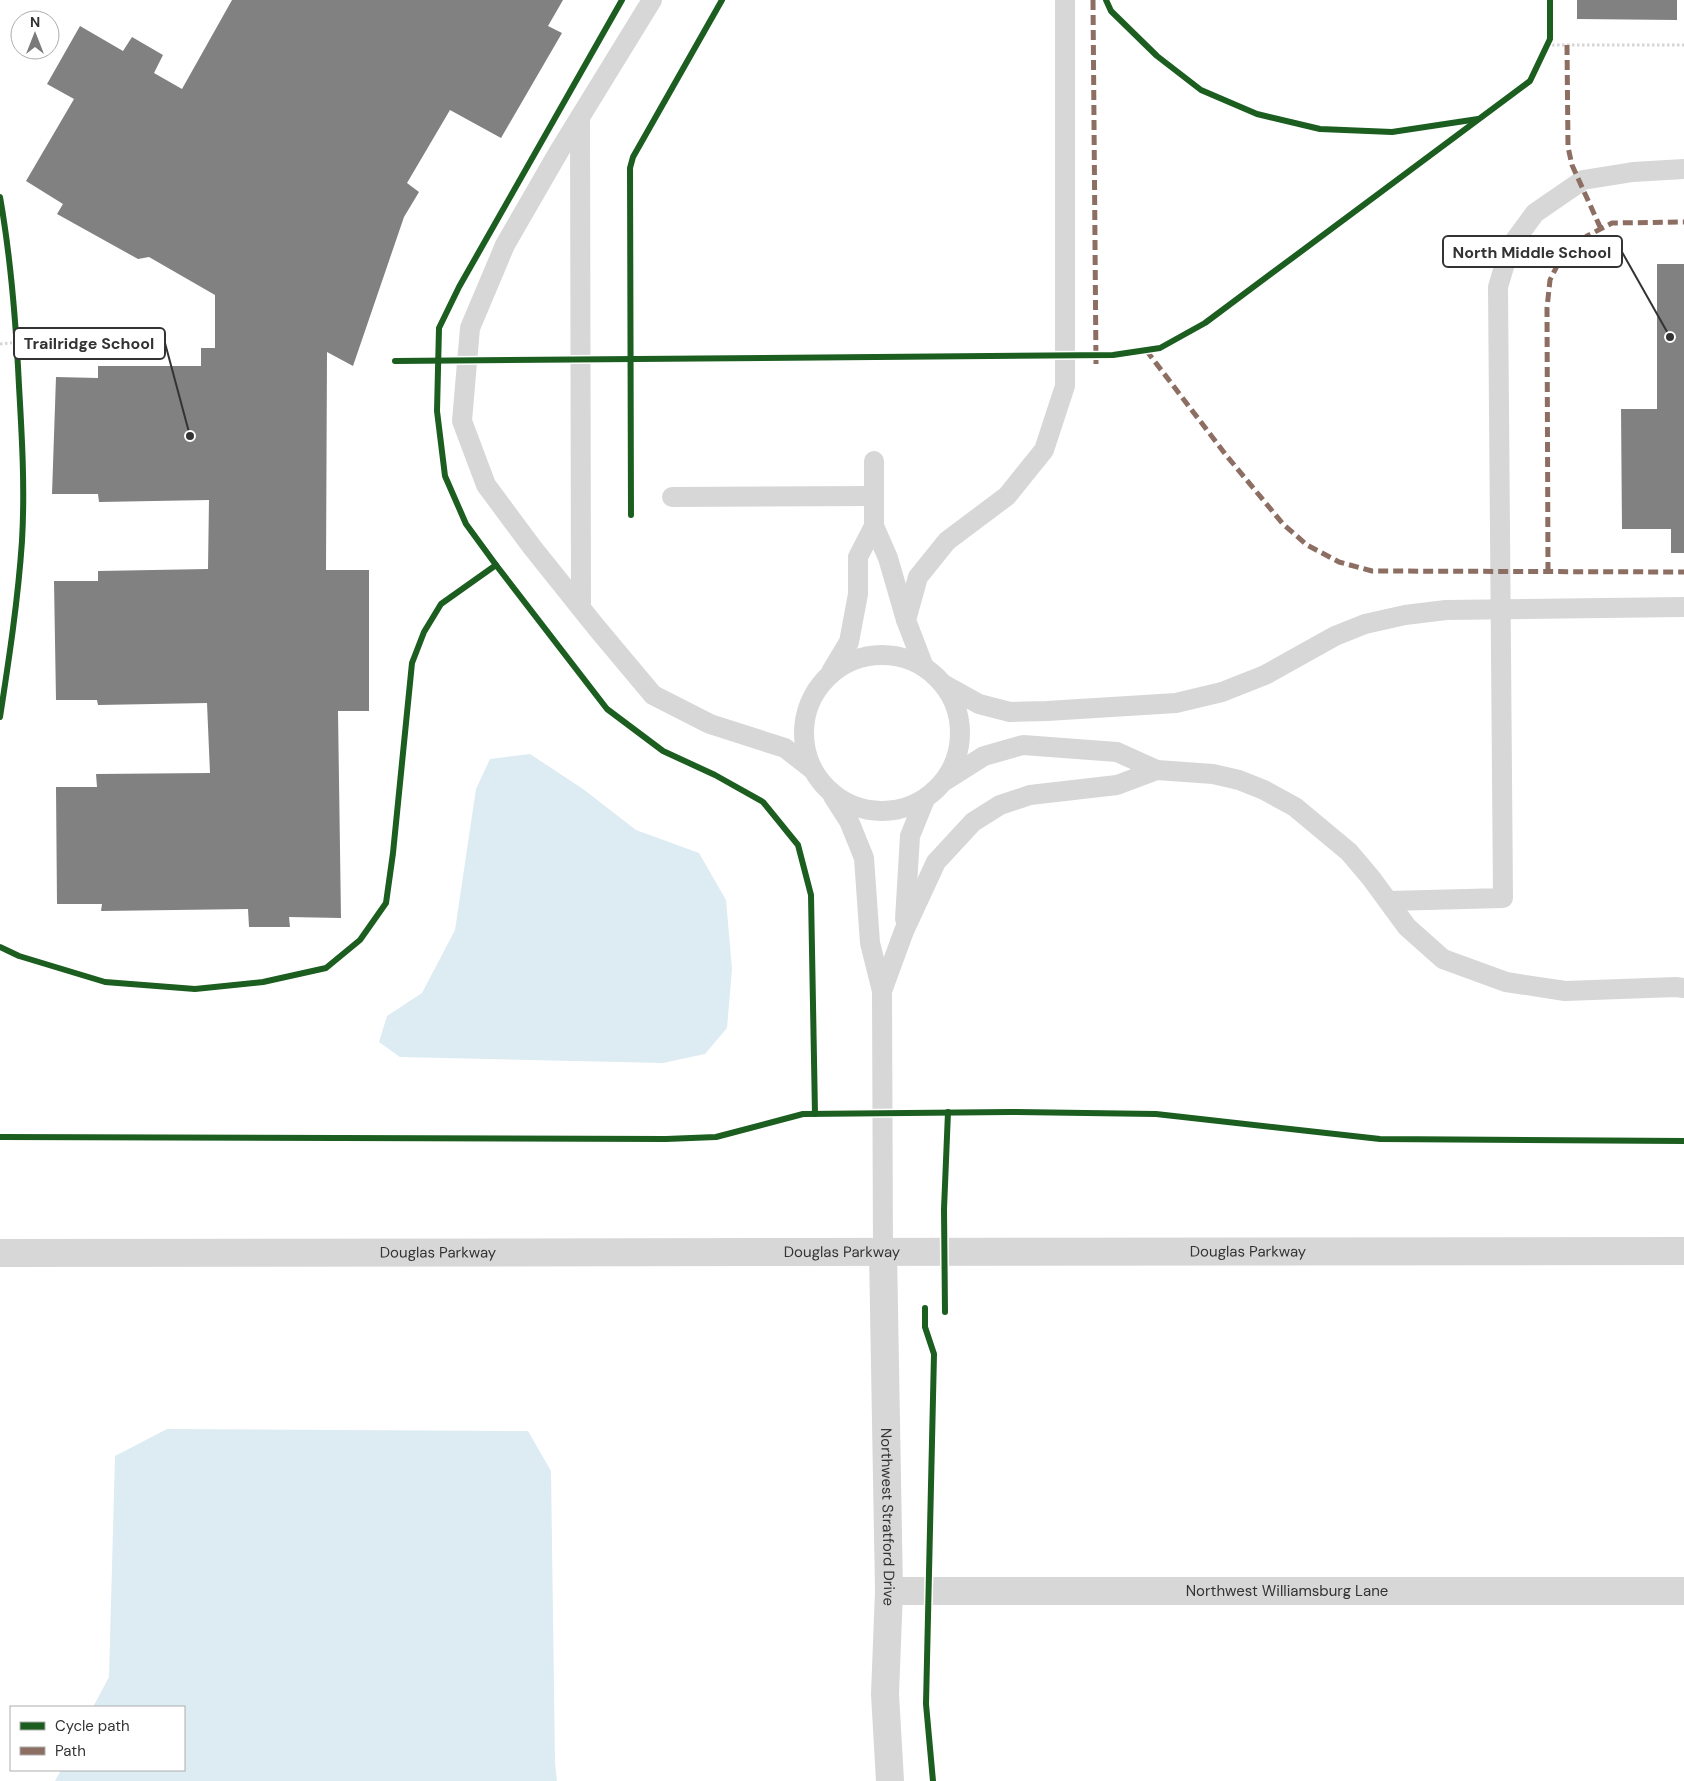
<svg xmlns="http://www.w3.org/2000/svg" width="1684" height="1781" viewBox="0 0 1684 1781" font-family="'DM Sans',sans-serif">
<rect width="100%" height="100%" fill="#fff"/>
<g fill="#ddebf3">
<path d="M530 754 583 789 636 830 699 853 726 900 732 969 727 1028 705 1054 663 1063 400 1057 379 1042 387 1016 422 993 455 930 476 789 490 759Z"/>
<path d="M167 1429 528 1431 551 1471 555 1763 557 1781H55L61 1770H184V1707H93L109 1677 115 1456Z"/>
</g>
<g fill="#818181">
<path d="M232 0H563L548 26 562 33 501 138 450 110 407 183 419 192 404 217 353 366 327 352 326 570H369V711H338L341 918 289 917 290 927H249L248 909 101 911 102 904H57L56 787H97L96 774 210 773 207 703 98 705 97 700H56L54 581H98V571L208 569 209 500 99 502 98 494H52L56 377 98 378V366H201V348H215V295L149 257 138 259 57 214 63 204 26 181 74 99 47 84 80 26 123 51 132 37 163 55 154 73 182 89Z"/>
<path d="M1577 0H1677V20L1577 19Z"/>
<path d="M1657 264H1684V553H1671V529H1622L1621 409H1657Z"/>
</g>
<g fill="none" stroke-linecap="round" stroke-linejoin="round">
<g stroke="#d6d6d6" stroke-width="3" stroke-dasharray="2.5 2.5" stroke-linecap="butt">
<path d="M1547 45H1684"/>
<path d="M0 344 105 334"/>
</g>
<g stroke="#d7d7d7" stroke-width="20">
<path d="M652 0 558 153 505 245 470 328 462 421 486 485 532 547 596 627 653 695 710 724 785 748 813 770"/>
<path d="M580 117 581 608"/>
<path d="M874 461V526L888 558 906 620"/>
<path d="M672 497 874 496"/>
<circle cx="882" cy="733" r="78"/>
<path d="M924 667 906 620 918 577 947 541 1007 496 1044 450 1065 386V0"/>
<path d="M831 672 849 642 858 594V557L874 526"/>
<path d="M943 684 979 704 1010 712 1047 711 1176 703 1222 692 1265 675 1335 636 1365 624 1405 615 1446 610 1684 607"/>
<path d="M946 780 984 756 1023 745 1117 752 1157 770"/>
<path d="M833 796 849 821 864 858 870 943 882 991"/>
<path d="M1389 901 1503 898 1498 287 1510 247 1535 213 1583 180 1633 172 1684 169"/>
<path d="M905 919 910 836 925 799"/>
<path d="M883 1252 882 991 904 931 936 862 973 822 1000 805 1030 795 1117 785 1157 770 1213 774 1239 780 1264 790 1295 807 1349 852 1371 878 1407 927 1443 959 1506 982 1565 991 1676 987 1684 988"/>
</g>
<g stroke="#d7d7d7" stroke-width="28">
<path id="s1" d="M883 1252 889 1591 885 1694 890 1781"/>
<path id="s2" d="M889 1591H1684"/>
</g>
<path stroke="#d7d7d7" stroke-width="28" id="s3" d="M0 1253 1684 1251"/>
<g stroke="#8d6e63" stroke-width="5" stroke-dasharray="10 5" stroke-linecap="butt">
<path d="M1093 0 1096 364"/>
<path d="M1567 45 1568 147 1572 165 1601 229"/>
<path d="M1146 350 1226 455 1283 524 1307 545 1339 562 1372 571 1684 572"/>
<path d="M1548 572 1547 308 1550 280 1562 256 1587 236 1612 223 1684 222"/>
</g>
<defs>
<g id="cycleway">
<path d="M622 0 459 287 439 328 437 411 445 476 466 524 496 565 607 709 663 751 715 775 763 802 798 845 811 895 815 1114"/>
<path d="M1106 0 1111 11 1157 56 1201 90 1257 114 1320 129 1392 132 1478 119"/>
<path d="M0 197C11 259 16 323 19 386 22 437 25 489 22 541 18 600 9 659 0 717"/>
<path d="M395 361 1113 355 1160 348 1205 323 1530 81 1550 39V0"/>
<path d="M631 515 630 168 633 157 722 0"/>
<path d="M0 947 19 956 105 982 195 989 263 982 326 968 360 940 386 903 393 853 412 663 424 632 441 604 496 565"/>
<path d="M0 1137 666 1139 716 1137 803 1114 1010 1112 1156 1114 1380 1139 1684 1141"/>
<path d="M925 1308V1327L934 1354 926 1704 933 1781"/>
<path d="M945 1312 944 1209 948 1112"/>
</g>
</defs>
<use href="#cycleway" stroke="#fff" stroke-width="9"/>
<use href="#cycleway" stroke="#1b5e20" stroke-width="6"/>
</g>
<g text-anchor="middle" stroke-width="5" stroke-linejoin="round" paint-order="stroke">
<g font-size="15" fill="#333" stroke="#fff">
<text dy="5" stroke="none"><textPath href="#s3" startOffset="842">Douglas Parkway</textPath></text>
<text dy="5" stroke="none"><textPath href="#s3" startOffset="1248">Douglas Parkway</textPath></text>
<text dy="5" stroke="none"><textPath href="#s3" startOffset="438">Douglas Parkway</textPath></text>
<text dy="5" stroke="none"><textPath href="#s1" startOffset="265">Northwest Stratford Drive</textPath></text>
<text dy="5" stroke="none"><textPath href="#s2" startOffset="398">Northwest Williamsburg Lane</textPath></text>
</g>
</g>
<path fill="none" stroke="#333" stroke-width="2" d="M1670 337L1622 252M190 436L165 343"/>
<g fill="#333" stroke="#fff" stroke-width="2">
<circle cx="1670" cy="337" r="5"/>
<circle cx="190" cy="436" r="5"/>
</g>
<g fill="#fff" stroke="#333" stroke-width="2">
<rect x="1443" y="236" width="179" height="31" rx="5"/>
<rect x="14" y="328" width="151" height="31" rx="5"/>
</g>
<g font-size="16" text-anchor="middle" font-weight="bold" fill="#333">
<text x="1532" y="258">North Middle School</text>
<text x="89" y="349">Trailridge School</text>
</g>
<rect x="10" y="1706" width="175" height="65" fill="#ffffff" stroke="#adadad"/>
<rect x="20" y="1722" width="25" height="8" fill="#1b5e20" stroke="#adadad"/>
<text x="55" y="1731" font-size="15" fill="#333333">Cycle path</text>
<rect x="20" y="1747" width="25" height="8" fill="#8d6e63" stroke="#adadad"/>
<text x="55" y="1756" font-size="15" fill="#333333">Path</text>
<g transform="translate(35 35)"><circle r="24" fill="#ffffff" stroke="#adadad"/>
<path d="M0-4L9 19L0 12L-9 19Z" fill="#7a7a7a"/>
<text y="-8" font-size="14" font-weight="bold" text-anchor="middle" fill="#333333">N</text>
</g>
</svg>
